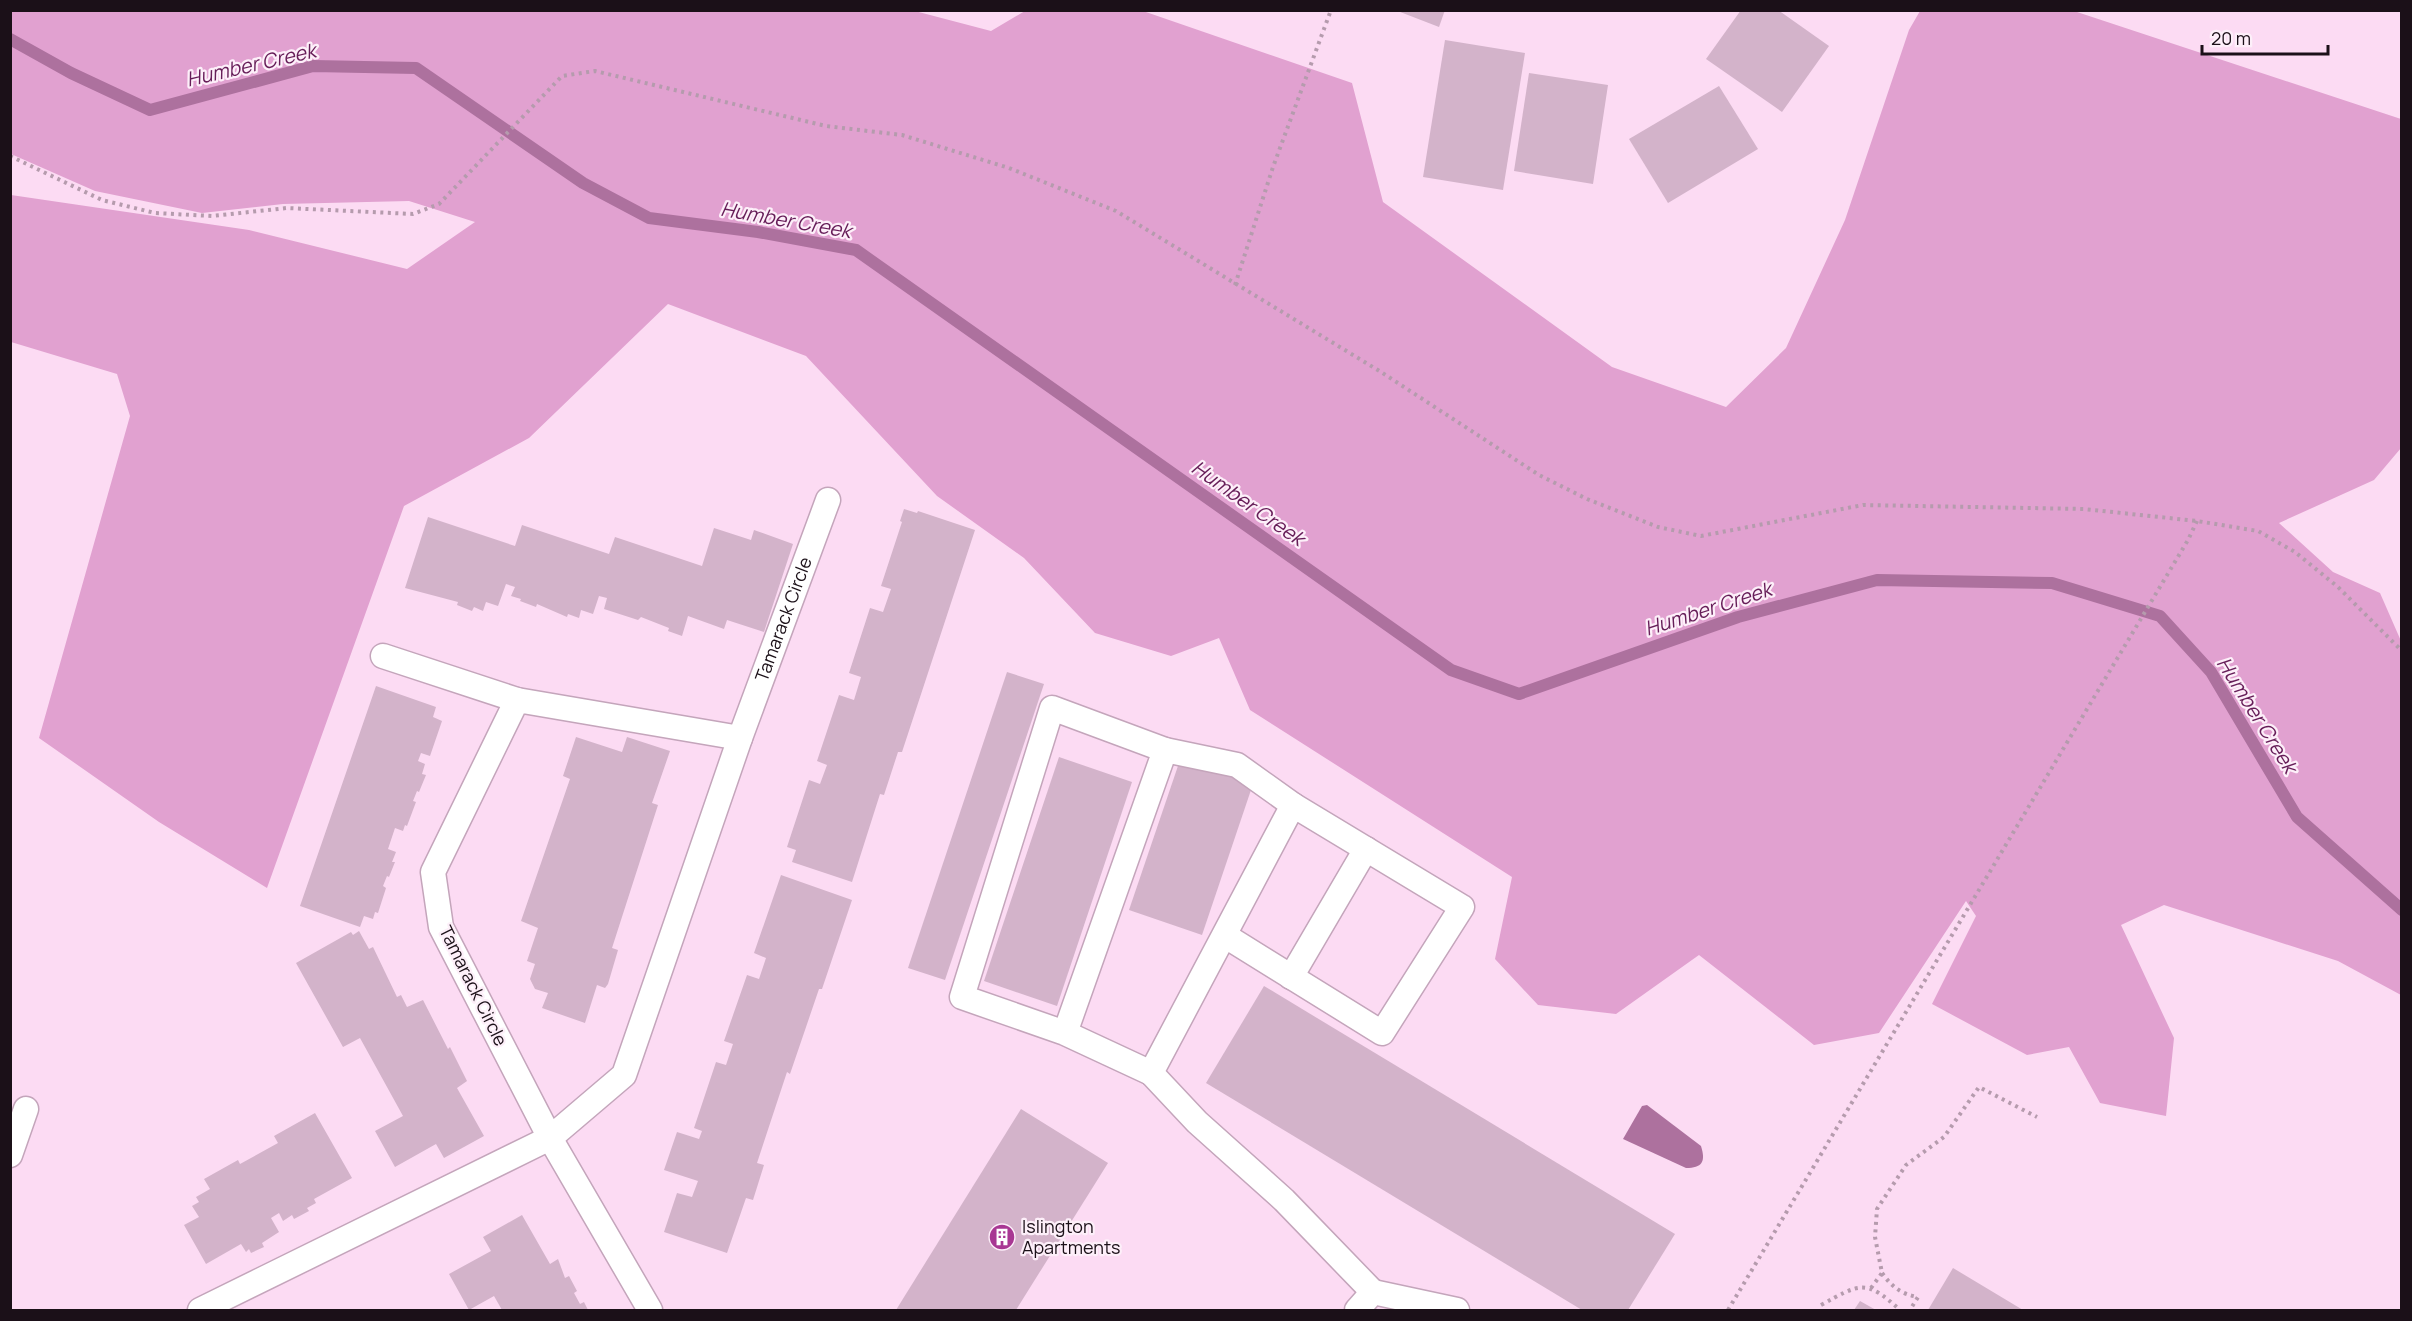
<svg xmlns="http://www.w3.org/2000/svg" width="2412" height="1321" viewBox="0 0 2412 1321" font-family="Manrope,sans-serif">
<rect width="100%" height="100%" fill="#fcdbf3"/>
<path fill="#e1a1d0" d="M911 10 991 31 1025 11H1143L1352 83 1383 202 1612 367 1726 407 1786 348 1845 220 1909 30 1920 11H2074L2401 119V448L2374 480 2279 523 2333 572 2380 593 2401 641V995L2338 961 2164 905 2121 925 2174 1038 2166 1116 2100 1103 2069 1047 2027 1055 1932 1004 1976 916 1966 901 1879 1033 1814 1045 1699 955 1616 1014 1538 1005 1495 959 1512 877 1250 710 1219 638 1171 656 1095 633 1024 558 937 496 806 356 668 304 529 438 404 506 267 888 159 822 39 738 130 416 117 374 11 342V195L249 230 407 269 475 222 409 201 283 204 202 213 95 191 11 154V11Z"/>
<path fill="#ad719e" d="M1647 1105 1701 1146C1706 1162 1702 1168 1686 1168L1623 1139 1642 1106Z"/>
<g fill="none" stroke-linecap="round" stroke-linejoin="round">
<path stroke="#ad719e" stroke-width="12" d="M10 39 71 73 150 110 313 66 416 68 583 183 649 218 758 232 856 250 1451 670 1519 694 1738 617 1877 580 2052 583 2160 616 2211 672 2297 817 2402 910"/>
</g>
<g fill="#d3b3ca">
<path d="M1395 10H1445L1439 27Z"/>
<path d="M1741 10H1778L1829 46 1782 112 1706 59Z"/>
<path d="M1445 40 1525 53 1503 190 1423 177Z"/>
<path d="M1529 73 1608 85 1593 184 1514 171Z"/>
<path d="M1719 86 1758 149 1668 203 1629 139Z"/>
<path d="M904 509 917 513 918 511 975 530 902 752H898L884 795 880 794 852 882 792 862 796 850 787 847 809 780 820 784 827 765 817 761 839 695 854 700 861 677 849 673 870 608 883 612 891 589 881 586 902 522 900 521Z"/>
<path d="M428 517 515 546 522 525 609 554 615 537 702 566 714 528 751 540 754 530 793 544 764 632 727 620 724 629 688 616 682 636 668 631 669 628 641 617 638 620 604 609 607 598 599 596 593 614 581 610 579 618 568 614 567 617 537 604 536 607 520 601 521 599 511 596 515 587 506 584 498 606 486 602 483 611 474 607 472 611 457 605 458 602 405 588Z"/>
<path d="M1007 672 1044 684 945 980 908 968Z"/>
<path d="M376 686 436 707 433 717 442 721 430 756 421 753 418 761 425 764 422 774 426 775 419 792 417 791 413 801 416 802 407 826 405 825 403 831 395 828 388 849 396 852 392 862H395L389 877 387 876 383 886 386 888 378 913 375 912 373 919 364 916 360 927 300 906Z"/>
<path d="M576 737 622 752 627 737 670 751 652 803 658 805 612 948 618 950 608 984 605 988 597 985 585 1023 542 1008 548 993 535 989 530 979 535 964 527 961 538 928 521 921 570 779 563 776Z"/>
<path d="M1059 757 1132 782 1057 1006 984 981Z"/>
<path d="M1180 760 1253 784 1202 935 1129 910Z"/>
<path d="M781 875 852 900 822 989H819L790 1074 787 1072 757 1163 764 1165 753 1200 746 1198 727 1253 664 1232 677 1193 692 1197 698 1181 664 1170 677 1132 699 1139 702 1131 694 1128 716 1062 726 1065 733 1044 724 1041 747 975 759 979 766 958 754 953Z"/>
<path d="M359 931 369 949 373 947 397 997 401 995 407 1007 423 1000 448 1049 450 1047 467 1081 457 1088 484 1136 444 1158 436 1144 395 1167 375 1131 403 1116 360 1038 343 1047 296 963 351 932 353 935Z"/>
<path d="M1264 986 1675 1234 1628 1310H1582L1206 1083Z"/>
<path d="M1021 1109 1108 1163 1016 1310H896Z"/>
<path d="M315 1113 352 1178 314 1199 316 1203 307 1208 309 1211 294 1219 292 1215 283 1221 279 1213 271 1218 279 1232 262 1243 264 1247 251 1253 249 1249 246 1252 241 1244 206 1264 184 1225 199 1217 192 1206 199 1202 196 1197 210 1189 204 1179 238 1160 240 1164 278 1143 274 1136Z"/>
<path d="M522 1215 550 1264 558 1259 565 1278 569 1276 577 1291 574 1293 580 1304 584 1302 588 1310H502L494 1296 469 1310 449 1274 491 1251 483 1237Z"/>
<path d="M1953 1268 2023 1310H1928Z"/>
<path d="M1860 1301 1876 1310H1854Z"/>
</g>
<g fill="none" stroke-linecap="round" stroke-linejoin="round">
<defs>
<g id="lane">
<path d="M383 656 517 700"/>
<path d="M1165 750 1237 765 1293 805"/>
<path d="M1224 935 1382 1033 1462 907 1293 805 1151 1073 1197 1122 1284 1200 1373 1292"/>
<path d="M1291 977 1366 849"/>
<path d="M1065 1033 962 997 1052 708 1165 750 1065 1033 1151 1073"/>
<path d="M10 1155 26 1109"/>
<path id="s1" d="M200 1310 550 1138 624 1075 740 738 828 500"/>
<path d="M650 1310 550 1138 441 927 433 872 517 700 740 738"/>
<path d="M1357 1310 1373 1292 1457 1310"/>
</g>
</defs>
<use href="#lane" stroke="#c4a5bb" stroke-width="27"/>
<g stroke="#b59bad" stroke-width="4" stroke-dasharray="3 4.5" stroke-linecap="butt">
<path d="M10 156 102 200 155 213 212 216 287 208 413 214 439 204 562 76 595 71 826 126 902 135 1009 168 1116 211 1381 372 1539 475 1587 499 1658 527 1701 536 1863 505 2084 509 2197 521 2258 531 2295 552 2338 587 2402 651"/>
<path d="M1235 285 1273 167 1331 10"/>
<path d="M1882 1273C1892 1287 1901 1294 1918 1297L1910 1310"/>
<path d="M1871 1288 1882 1273 1875 1237 1877 1209 1906 1165 1944 1137 1979 1087 2037 1117"/>
<path d="M1821 1305C1860 1284 1865 1278 1900 1310"/>
<path d="M1728 1310 2188 540 2197 521"/>
</g>
<use href="#lane" stroke="#fff" stroke-width="24"/>
</g>
<defs>
<symbol id="building-disc" viewBox="-11 -11 22 22"><circle r="9.5" fill="#a83793" stroke="#fdeff9"/><path d="M-4-6H4V6H1V3H-1V6H-4ZM-2.5-4.3h1.7v1.8h-1.7ZM.8-4.3h1.7v1.8H.8ZM-2.5-1h1.7V.8h-1.7ZM.8-1h1.7V.8H.8Z" fill="#fff"/></symbol>
</defs>
<g fill-rule="evenodd">
<use href="#building-disc" x="987" y="1222" width="30" height="30"/>
</g>
<g text-anchor="middle" stroke-width="4.5" stroke-linejoin="round" paint-order="stroke">
<g font-size="18" fill="#1b1018" stroke="#fdeff9">
<text dy="6" stroke="none"><textPath href="#s1" startOffset="970">Tamarack Circle</textPath></text>
<text transform="translate(473 986) rotate(64)" y="6">Tamarack Circle</text>
</g>
<g font-size="18" fill="#1b1018" stroke="#fdeff9" text-anchor="start">
<text x="1022" y="1233">Islington<tspan x="1022" dy="21">Apartments</tspan></text>
</g>
<g font-size="20" font-style="italic" fill="#661d58" stroke="#fdeff9">
<text transform="translate(251 65) rotate(-13)" y="7">Humber Creek</text>
<text transform="translate(786 220) rotate(10)" y="7">Humber Creek</text>
<text transform="translate(1248 503) rotate(35)" y="7">Humber Creek</text>
<text transform="translate(1708 609) rotate(-18)" y="7">Humber Creek</text>
<text transform="translate(2257 715) rotate(58)" y="7">Humber Creek</text>
</g>
</g>
<rect width="2412" height="1321" fill="none" stroke="#1b1018" stroke-width="24"/>
<path d="M2202 45v9h126v-9" fill="none" stroke="#1b1018" stroke-width="3"/>
<text x="2211" y="45" font-size="18" fill="#1b1018" stroke="#fdeff9" stroke-width="4.5" paint-order="stroke">20 m</text>
</svg>
